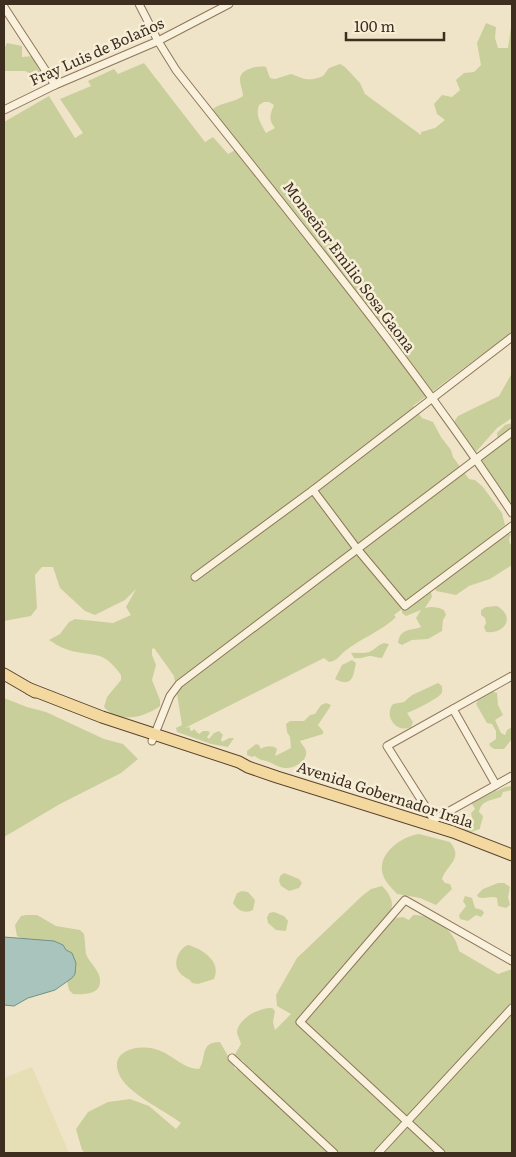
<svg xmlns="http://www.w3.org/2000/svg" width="516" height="1157" viewBox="0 0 516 1157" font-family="Literata,serif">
<rect width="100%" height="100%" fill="#f0e4c8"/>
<path fill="#e6deb5" d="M32 1067 69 1153H4V1078Z"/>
<g fill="#c9cf9b" fill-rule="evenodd">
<path d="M512 20 511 70H512V332L413 406 422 418 433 422 441 437 451 450 453 457 469 479 475 480 483 487 502 513 505 525 491 537 501 533 511 534 509 539 510 544H512V565L490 579 469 586 456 595 436 591 434 585 428 591 431 592 432 597 425 608C431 606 438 607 444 610L446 615 443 620 442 631 428 639 412 640 402 645 398 643C400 628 410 631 421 627L416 618 421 610 406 616 402 613V609L394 615 396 617C382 631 361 638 345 651 340 655 337 661 329 662L324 658 185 728 190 727V730L192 731 194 729 199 734 203 731H208L210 733 207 737 209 739 214 733 219 731 223 735 221 739 222 742 229 738H234L228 747 211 744 177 732 176 728 182 725 174 676 154 648 152 649V655L156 665 152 680 160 700V706C144 718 118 724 104 707L107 697 121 680V675C101 646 90 659 63 648 58 646 54 643 49 640L60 634 69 622 75 619 113 623 131 615 126 607 136 589 125 600 95 615 85 611 60 588 53 567H42L35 575 37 608 31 616 4 621V122L49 96 75 138 83 133 60 99 91 86 88 81 114 69 118 74 144 63 205 142 213 137 228 154 241 147 214 115 213 109C221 102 234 103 243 96 243 91 240 85 240 80 239 69 258 65 266 67L270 78 275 79 291 74C304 79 309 82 323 76L329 68 340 64 345 67 360 83 365 94 421 135V132L435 128 445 120 437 114 434 104 442 95 452 97 460 90 456 80 464 73 474 72 481 65 477 43 486 23 496 27 495 38 498 48H508ZM264 102H269L274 105C270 114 268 120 275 128L266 133C261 124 255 115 259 105Z"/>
<path d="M7 43 22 46V57L33 56 37 59 38 68 42 72 41 78 25 71H4V49Z"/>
<path d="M512 373V418L497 428 475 453 452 431 455 420 458 416 499 396Z"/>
<path d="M512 423 511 461 512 463V509L478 459 498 444 497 433 505 425Z"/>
<path d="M497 606C516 617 505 634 486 632L484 627 486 623 485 618 481 615V610L486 607Z"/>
<path d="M384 643 389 644 382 658C378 658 373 656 370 656 363 657 361 659 354 658L351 653C357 652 363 654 369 652 375 650 377 645 384 643Z"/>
<path d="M352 660 356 663C353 676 353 688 335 679L342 665Z"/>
<path d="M438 683 442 686C442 691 443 691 441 694 437 699 413 711 407 713L413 722 411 727C397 734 383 716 393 704L404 702 412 695Z"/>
<path d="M492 691 497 693 498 705 503 715 495 720 501 733 505 735 507 730 512 727V739L504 749H494L490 746 489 744 496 739V731L492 724 487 723 476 704 478 700Z"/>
<path d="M4 698 27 707 46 712 104 739 123 744 138 759 121 773 60 804 4 837Z"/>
<path d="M326 703 331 705 330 707 318 725 323 731V734L300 741C302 745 305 747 306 751 308 762 293 769 284 768 278 767 274 764 269 762 263 760 259 760 255 756L252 757 247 755V751L256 744 259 745 261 749C265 746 273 745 277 749L275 756 291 748 290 737 287 732 286 724 290 721H304L310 715 315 714 321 705Z"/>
<path d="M512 786V790L503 792 501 797C493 800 481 800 479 812L483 816C483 820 480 824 480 829L468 833 464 831 463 826 471 823 472 818 471 813 475 809 471 802 493 788 497 791 505 787Z"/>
<path d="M419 834 450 842C464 859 447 864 442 879L445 883 450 884 452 889 436 905 420 898 397 894C392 888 385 882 383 875 376 854 402 836 419 834Z"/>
<path d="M284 873 299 879 302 883 299 888 289 891 281 886 279 881 280 876Z"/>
<path d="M498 883H504L510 887 508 897 510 905 506 908 498 906 497 898C491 895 484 900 478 897L477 895 483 889Z"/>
<path d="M382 886C392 896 396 906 387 919L403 917 409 920 413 915C433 914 456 931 459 951L498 974 512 969V1153H85L82 1150 76 1129 88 1112 108 1102 130 1099 149 1106 176 1129 181 1123C166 1111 126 1093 119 1074 109 1051 137 1044 155 1049 171 1053 183 1069 199 1069 207 1058 199 1042 220 1042L236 1070 244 1061 238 1060 234 1056 241 1044C240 1040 238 1037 237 1033 237 1019 260 1007 272 1008L275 1011 273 1022 275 1030 291 1014 277 1006 276 995 297 958 362 896 371 889Z"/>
<path d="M242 891 248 892 255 900 253 910C245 914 238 911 233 903L237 893Z"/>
<path d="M465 896 472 898 475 908 482 910 484 913 481 917 476 915 468 921 460 919 459 915 466 906 463 901Z"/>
<path d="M274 912 284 916 288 921 286 931 276 930 268 923 267 918 269 913Z"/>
<path d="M26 915H37L56 926 80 930 84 934C85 940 85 947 86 954 89 962 96 967 99 975 105 994 86 995 73 994L69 990 67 981 50 992 28 998 14 1006 4 1005V937L21 938 17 936 15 925 21 916Z"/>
<path d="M188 945C203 949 222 962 214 979L198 984 192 983C189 978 184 978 180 973 172 964 178 949 188 945Z"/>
</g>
<path fill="#a9c4bc" stroke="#6f938a" d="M4 937 54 941 63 945 66 950 72 953 76 963 75 974 72 978 55 990 28 998 14 1006 4 1005Z"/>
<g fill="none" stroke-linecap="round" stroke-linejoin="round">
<defs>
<g id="minor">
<path d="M139 4 158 41 176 70C291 216 410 358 512 513"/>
<path d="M4 7 55 85"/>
<path d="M4 110 55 85 158 41 229 4"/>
<path d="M313 490 358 550 405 606 512 526"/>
<path d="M195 577 313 490 512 337"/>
<path d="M453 709 496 785"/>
<path d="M152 741 170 696 179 684 512 432"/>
<path d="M434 820 387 746 512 676"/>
<path d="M430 822 512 776"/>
<path d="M232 1058 334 1153"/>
<path d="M378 1153 512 1008"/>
<path d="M441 1153 300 1022 405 900 512 961"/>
</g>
<g id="primary">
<path d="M4 674 35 692"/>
<path d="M30 689 102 717 239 762 248 767 277 777 453 832 512 855"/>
</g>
</defs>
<use href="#minor" stroke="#8d765c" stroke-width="9"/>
<use href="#primary" stroke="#5b4430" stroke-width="13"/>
<use href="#minor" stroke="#faf1dc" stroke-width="7"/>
<use href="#primary" stroke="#f3d9a0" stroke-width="11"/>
</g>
<g text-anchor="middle" stroke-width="5" stroke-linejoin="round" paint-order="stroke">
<g font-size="15" fill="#3d2e20" stroke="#f7eed8">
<text transform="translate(97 52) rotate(-24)" y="5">Fray Luis de Bolaños</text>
<text transform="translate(349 267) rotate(53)" y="5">Monseñor Emilio Sosa Gaona</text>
<text transform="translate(385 795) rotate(18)" y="5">Avenida Gobernador Irala</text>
</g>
</g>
<rect width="516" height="1157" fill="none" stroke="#3d2e20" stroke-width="10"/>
<path d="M346 32v8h98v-8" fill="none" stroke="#3d2e20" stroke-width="2.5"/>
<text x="354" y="32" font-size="15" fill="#3d2e20" stroke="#f7eed8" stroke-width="4" paint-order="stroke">100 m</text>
</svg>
